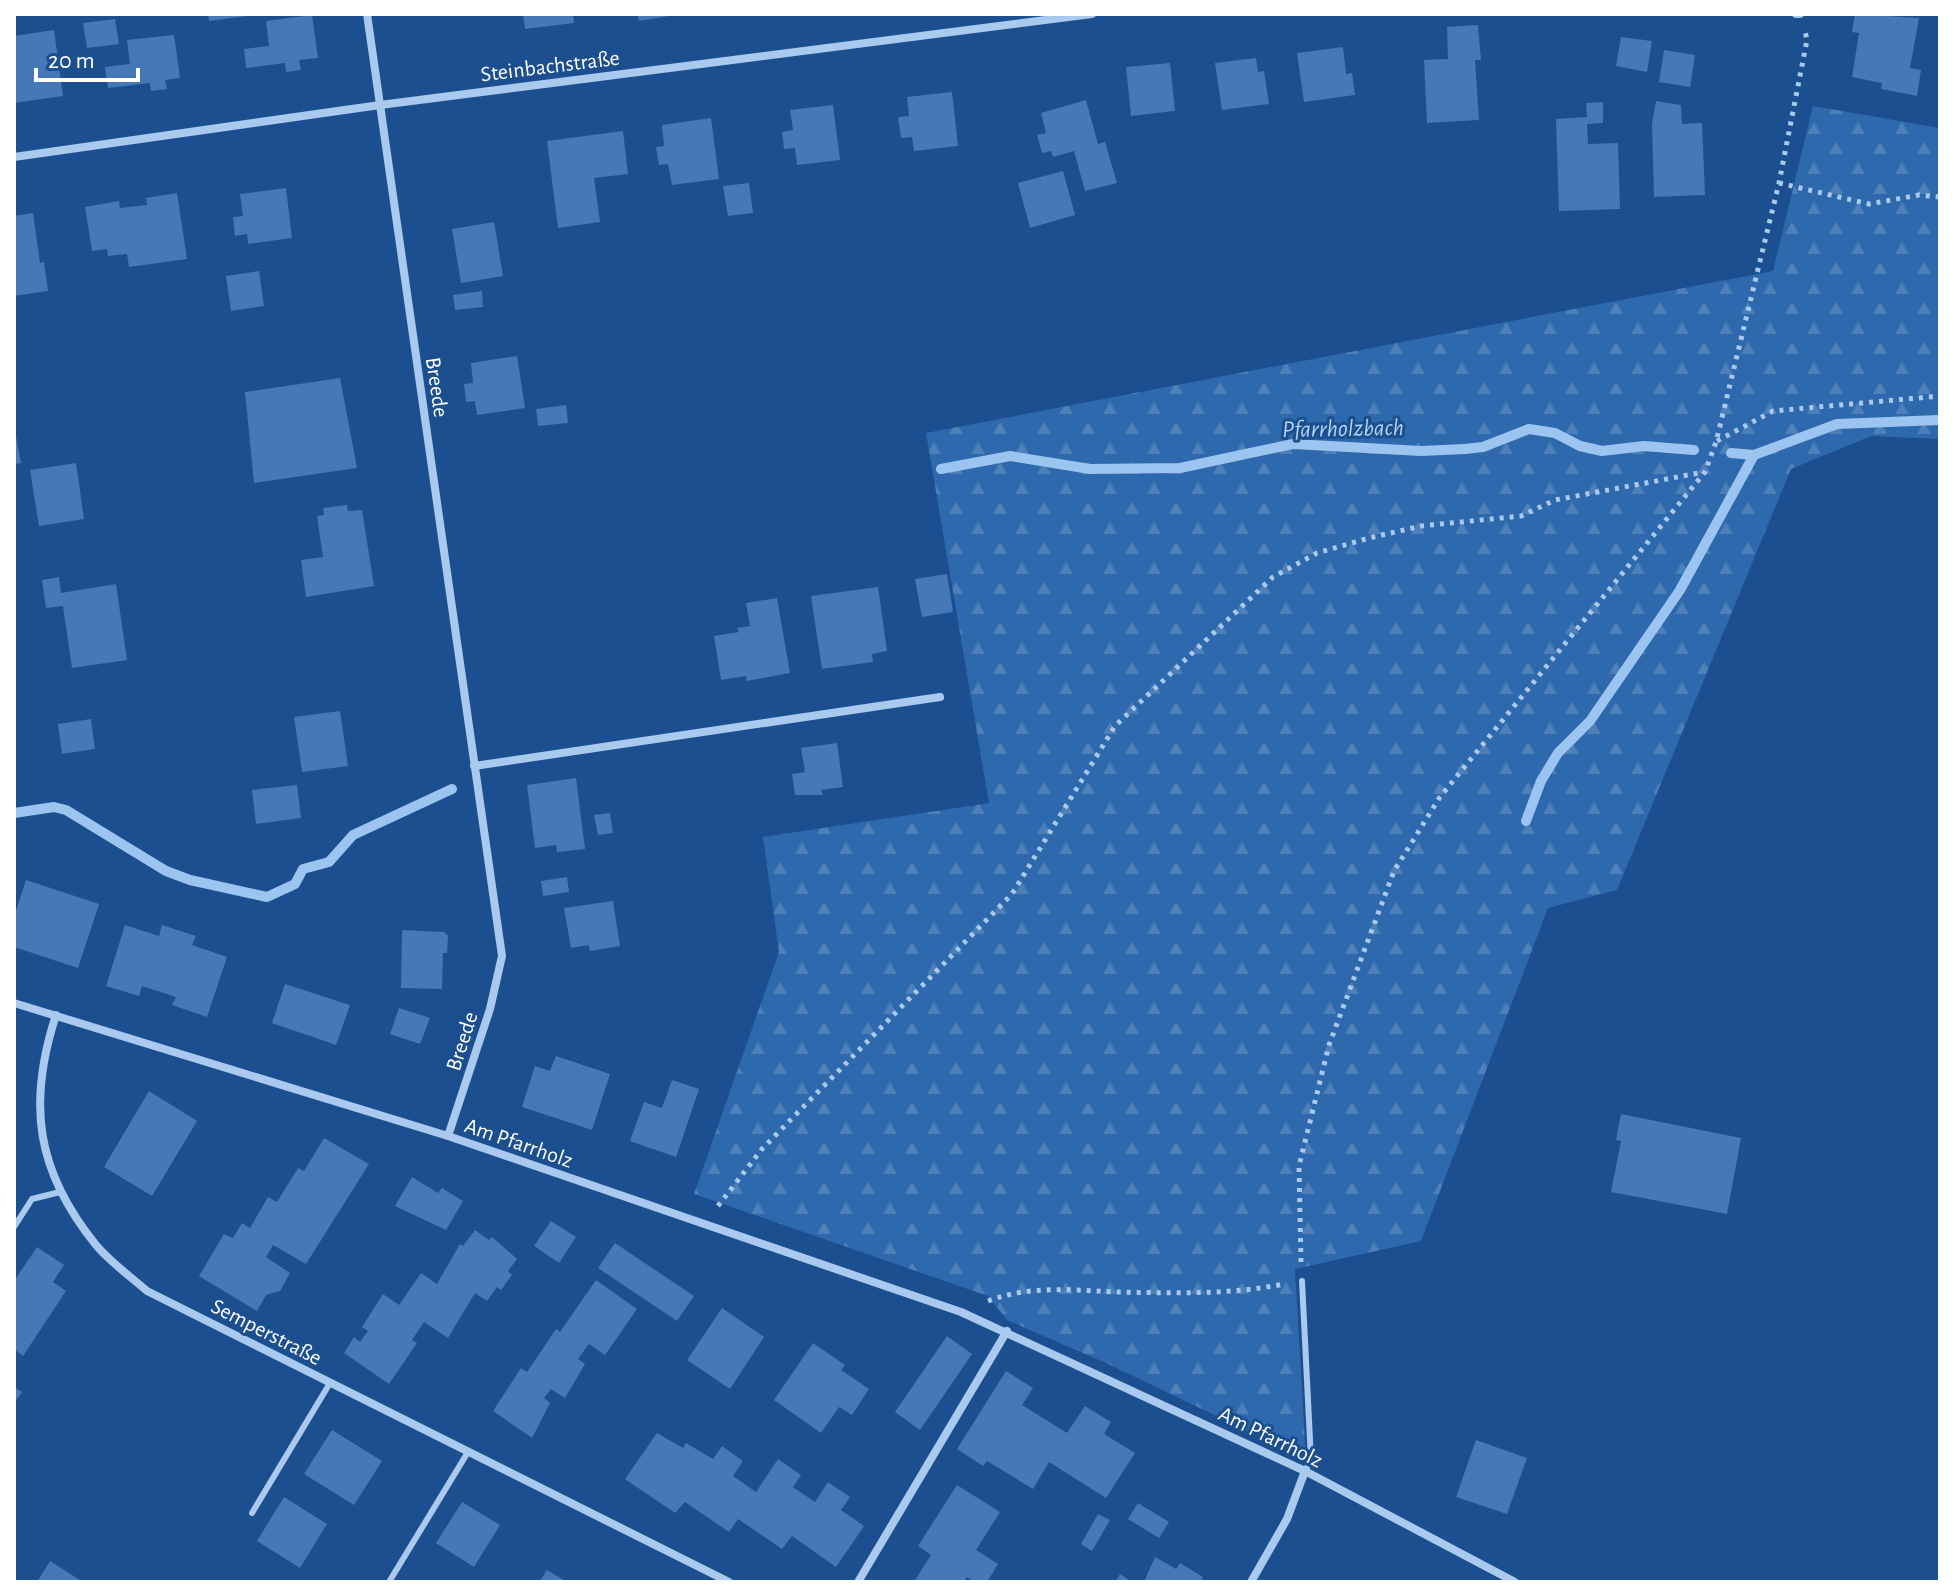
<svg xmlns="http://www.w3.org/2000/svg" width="1954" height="1596" viewBox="0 0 1954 1596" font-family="'Alegreya Sans',sans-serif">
<defs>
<pattern id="forest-firs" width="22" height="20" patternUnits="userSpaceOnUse" patternTransform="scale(2)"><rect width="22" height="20" fill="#2e69ad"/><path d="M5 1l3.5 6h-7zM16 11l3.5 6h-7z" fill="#4d80b9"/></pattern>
</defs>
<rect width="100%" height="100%" fill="#1b4f8f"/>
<path fill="url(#forest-firs)" d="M1813 106 1940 128V439L1871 436 1791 469 1617 890 1548 908 1421 1241 1295 1269 1306 1459 1106 1363 1007 1320 988 1296 694 1194 779 952 763 837 989 803 926 433 1773 271Z"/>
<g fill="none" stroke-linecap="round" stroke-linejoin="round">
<g stroke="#9cc4f0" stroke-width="10">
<path d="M1731 453 1754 455 1837 424 1940 420"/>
<path d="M941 469 1010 456 1090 469 1180 468 1293 444 1421 451 1465 449 1483 447 1529 429 1555 433 1580 446 1602 451 1644 446 1694 450"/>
<path d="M14 813 54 807 66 810 166 871 190 880 267 897 295 884 303 869 329 862 353 835 452 789"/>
<path d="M1526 821 1541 781 1558 753 1590 721 1680 590 1754 455"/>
</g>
</g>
<g fill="#4478b7">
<path d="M208 14H246L247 16 209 21Z"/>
<path d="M523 14H573L574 23 525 29Z"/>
<path d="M637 14H669V16L639 21Z"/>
<path d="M1855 14 1919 18 1910 68 1921 70 1917 96 1881 89 1882 83 1852 77 1859 33 1852 32Z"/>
<path d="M312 15 318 58 299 60 301 70 286 72 285 63 246 68 244 49 269 46 266 21Z"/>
<path d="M115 19 119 44 87 48 83 23Z"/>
<path d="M1478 25 1481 60H1475L1479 120 1427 123 1424 60 1448 59 1447 27Z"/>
<path d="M54 30 63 96 14 103V36Z"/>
<path d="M174 35 180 78 165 80 167 89 151 91 150 83 108 88 105 67 130 64 127 40Z"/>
<path d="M1621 37 1652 41 1647 72 1616 66Z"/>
<path d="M1343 47 1346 74 1352 73 1355 95 1304 102 1297 53Z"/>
<path d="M1664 50 1695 55 1690 87 1659 82Z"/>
<path d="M1256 58 1258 72 1264 71 1269 104 1222 110 1215 63Z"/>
<path d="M1170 63 1175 111 1131 116 1126 67Z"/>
<path d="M952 92 958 146 914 151 912 137 901 138 898 117 909 116 907 97Z"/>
<path d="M1086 100 1098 144 1105 142 1117 183 1085 191 1074 151 1053 157 1051 151 1042 153 1037 135 1046 133 1041 113Z"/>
<path d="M1656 101 1681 105 1682 124 1702 123 1705 195 1654 197 1652 124Z"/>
<path d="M1603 102V123L1587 124 1588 144 1618 143 1620 209 1559 211 1556 119 1587 117 1586 103Z"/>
<path d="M833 105 840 160 797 165 795 148 784 149 782 132 793 130 790 110Z"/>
<path d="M711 118 719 179 672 185 668 164 659 165 656 147 664 146 662 125Z"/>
<path d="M623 131 628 174 594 178 600 222 558 228 547 141Z"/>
<path d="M1063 171 1075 215 1030 228 1018 183Z"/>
<path d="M749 183 753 213 728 216 723 186Z"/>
<path d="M286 188 292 238 248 244 247 234 235 236 233 217 243 216 240 194Z"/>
<path d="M177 193 187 259 129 267 127 254 108 256 107 249 92 251 85 207 119 201 120 208 147 205 146 198Z"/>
<path d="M33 213 40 263 44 262 48 291 14 296V216Z"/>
<path d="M494 222 503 276 461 283 452 229Z"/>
<path d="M259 271 264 306 231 311 226 276Z"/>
<path d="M482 291 483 307 455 310 453 295Z"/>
<path d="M517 356 525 408 477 415 475 401 466 402 464 384 473 383 471 363Z"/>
<path d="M340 378 357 468 254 483 245 392Z"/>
<path d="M566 405 568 423 538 426 536 409Z"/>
<path d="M14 425 21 463 14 464Z"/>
<path d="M76 463 84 519 39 526 30 470Z"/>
<path d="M347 505 348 511 362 510 374 586 306 597 301 560 323 557 317 516 324 515 323 508Z"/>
<path d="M947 574 953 612 922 617 915 579Z"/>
<path d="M59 577 61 593 116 584 127 660 72 668 63 606 46 608 42 580Z"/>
<path d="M878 587 887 651 872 654 873 662 822 669 811 596Z"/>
<path d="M777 598 790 673 747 681 746 676 721 680 714 636 739 632 737 628 750 626 746 603Z"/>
<path d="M340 711 348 766 302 772 294 717Z"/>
<path d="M91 719 95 749 62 754 58 724Z"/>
<path d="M837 743 843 787 821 790 823 795H795L792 774 805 772 801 748Z"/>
<path d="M576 778 585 849 557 852 556 845 535 848 527 785Z"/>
<path d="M297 785 301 818 256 824 252 790Z"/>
<path d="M610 813 613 833 598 835 594 815Z"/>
<path d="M567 877 569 892 543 896 541 881Z"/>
<path d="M26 880 99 904 78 968 14 947V917Z"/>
<path d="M613 901 620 946 590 951 589 945 571 948 564 908Z"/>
<path d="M125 925 159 936 162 925 196 936 192 945 227 957 207 1017 172 1005 176 997 142 986 139 996 106 986Z"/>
<path d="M402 930 444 932 448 936 447 953H443L442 989 401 988Z"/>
<path d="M285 984 350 1005 336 1045 272 1023Z"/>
<path d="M399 1008 430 1018 420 1044 390 1034Z"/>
<path d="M556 1056 610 1074 592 1130 522 1107 535 1066 550 1071Z"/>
<path d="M672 1080 699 1089 676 1157 630 1141 644 1102 662 1108Z"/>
<path d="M149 1091 197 1121 152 1196 104 1167Z"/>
<path d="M1621 1114 1741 1138 1727 1214 1611 1192 1621 1141 1616 1140Z"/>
<path d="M324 1138 369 1164 306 1264 273 1245 266 1257 290 1273 280 1291 266 1295 257 1311 199 1276 224 1234 233 1238 242 1223 250 1228 268 1197 277 1202 298 1168 304 1171Z"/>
<path d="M412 1177 438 1193 442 1188 463 1201 446 1230 395 1206Z"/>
<path d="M551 1221 576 1237 559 1263 534 1246Z"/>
<path d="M475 1230 489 1240 492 1237 517 1259 508 1271 512 1275 501 1290 497 1287 487 1301 475 1293 448 1338 424 1322 412 1340 417 1343 389 1384 344 1353 354 1337 360 1342 368 1331 362 1327 383 1294 399 1305 421 1273 437 1284 460 1244 463 1246Z"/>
<path d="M615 1243 694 1296 677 1321 598 1268Z"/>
<path d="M37 1247 64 1265 53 1282 66 1291 23 1356 14 1349V1281Z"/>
<path d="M596 1280 637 1309 605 1355 589 1344 578 1359 585 1364 565 1398 551 1389 544 1398 550 1403 532 1438 493 1411 521 1368 527 1372 556 1329 560 1332Z"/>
<path d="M722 1308 764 1337 730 1389 687 1360Z"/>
<path d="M947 1336 972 1354 920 1430 895 1412Z"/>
<path d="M813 1343 845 1365 841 1370 869 1389 852 1415 839 1407 821 1433 774 1400Z"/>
<path d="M1006 1371 1033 1388 1022 1405 1067 1433 1085 1406 1111 1422 1104 1434 1135 1453 1106 1498 1049 1462 1033 1489 987 1461 983 1466 957 1449Z"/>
<path d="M14 1387 22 1392 14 1403Z"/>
<path d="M332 1430 382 1461 354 1505 304 1474Z"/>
<path d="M657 1433 683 1448 686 1443 713 1459 722 1446 743 1461 733 1476 756 1492 778 1459 801 1475 793 1487 815 1502 828 1482 850 1497 841 1510 864 1526 836 1567 792 1536 782 1549 738 1519 729 1532 685 1502 675 1513 625 1479Z"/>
<path d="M1476 1440 1527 1458 1507 1514 1456 1497Z"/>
<path d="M957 1485 1000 1512 976 1550 998 1564 987 1582H974L967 1577 964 1582H914L931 1555 918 1546Z"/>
<path d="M284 1497 327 1524 300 1568 257 1541Z"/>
<path d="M462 1502 500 1525 474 1567 436 1543Z"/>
<path d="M1138 1503 1169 1522 1159 1538 1128 1519Z"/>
<path d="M1098 1514 1110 1520 1092 1551 1081 1544Z"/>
<path d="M1155 1557 1176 1569 1180 1563 1203 1577 1201 1582H1144Z"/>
<path d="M50 1561 83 1582H37Z"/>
<path d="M547 1570 567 1582H539Z"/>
<path d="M1120 1574 1132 1582H1115Z"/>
</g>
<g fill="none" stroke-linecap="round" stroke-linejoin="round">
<g stroke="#a9c9ee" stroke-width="5" stroke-dasharray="4 6" stroke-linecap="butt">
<path d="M1779 183 1869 204 1919 195 1940 197"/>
<path d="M1717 441 1773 411 1940 396"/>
<path d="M718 1206 762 1149 1012 894 1115 726 1273 577 1317 553 1369 538 1421 526 1521 516 1555 500 1704 472"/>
<path d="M1301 1262 1299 1166 1329 1045 1394 871 1440 797 1705 472 1716 442 1779 183 1807 40 1805 31"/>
<path d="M988 1301C1030 1285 1073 1290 1117 1292 1173 1293 1229 1295 1284 1284"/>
</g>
<g stroke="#a9c9ee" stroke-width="6">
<path d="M14 1227 32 1199 60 1192"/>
<path d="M1302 1281 1311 1460 1305 1471"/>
<path d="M252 1513 330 1383"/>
<path d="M389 1582 468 1452"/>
</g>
<g stroke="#a9c9ee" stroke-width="8">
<path d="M367 14 502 956 490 1009 448 1136"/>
<path d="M1796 14H1800"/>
<path d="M14 157 380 105 1092 14"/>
<path d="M474 766 940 697"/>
<path d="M14 1003 448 1136 961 1312 1305 1471 1515 1582"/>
<path d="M56 1015C27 1104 36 1171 96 1245 110 1262 130 1276 147 1291L729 1582"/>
<path d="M858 1582 1007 1331"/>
<path d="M1251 1582 1287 1519 1305 1471"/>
</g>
</g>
<g text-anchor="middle" stroke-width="6" stroke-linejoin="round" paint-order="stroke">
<g font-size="22" fill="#fff" stroke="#1b4f8f">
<text transform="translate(550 65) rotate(-7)" y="8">Steinbachstraße</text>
<text transform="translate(438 387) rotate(82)" y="8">Breede</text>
<text transform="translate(461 1041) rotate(-72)" y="8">Breede</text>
<text transform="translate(519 1142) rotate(19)" y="8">Am Pfarrholz</text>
<text transform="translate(267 1331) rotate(27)" y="8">Semperstraße</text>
<text transform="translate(1271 1436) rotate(26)" y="8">Am Pfarrholz</text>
</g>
<g font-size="24" font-style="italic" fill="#b5d3f5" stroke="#1b4f8f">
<text transform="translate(1343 428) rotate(-1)" y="8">Pfarrholzbach</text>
</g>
</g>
<rect width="1954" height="1596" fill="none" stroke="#ffffff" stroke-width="32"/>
<path d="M36 68v12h102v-12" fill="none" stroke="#ffffff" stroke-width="4"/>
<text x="48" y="68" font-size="24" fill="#ffffff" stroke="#1b4f8f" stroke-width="6" paint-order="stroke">20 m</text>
</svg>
